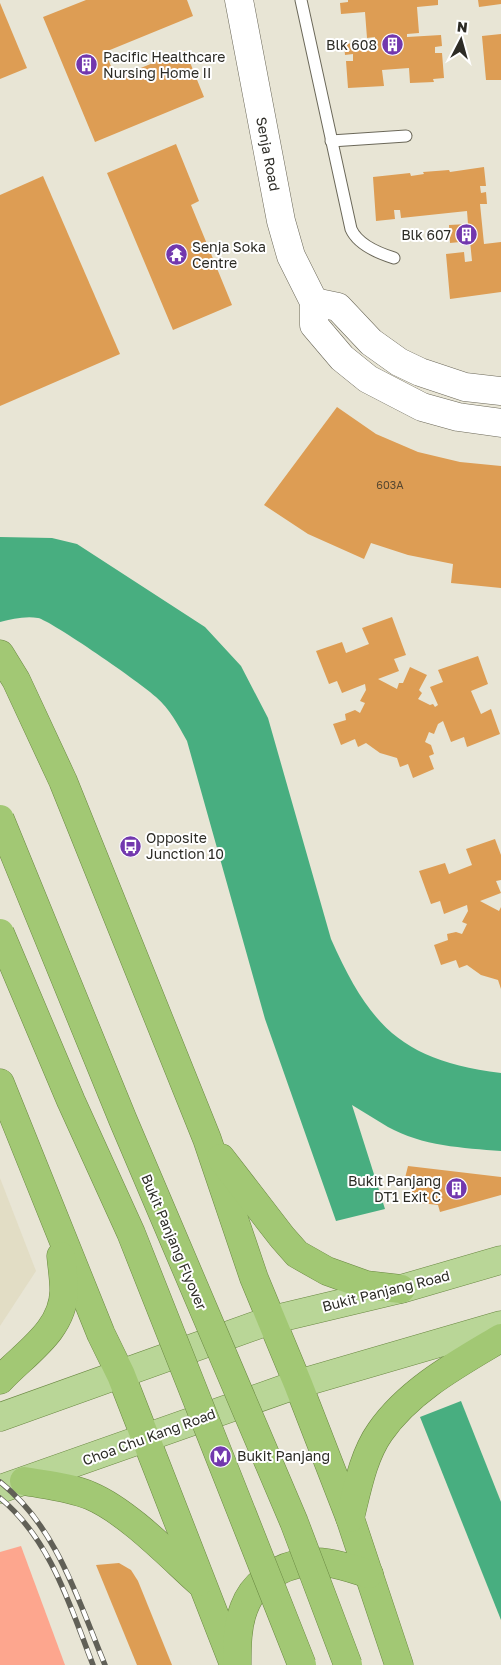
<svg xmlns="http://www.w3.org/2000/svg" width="501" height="1665" viewBox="0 0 501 1665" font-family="'Golos Text',sans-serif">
<rect width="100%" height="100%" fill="#e8e5d5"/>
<path fill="#e2ddc5" d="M0 1178 36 1271 0 1326Z"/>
<path fill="#fda68e" d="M21 1546 65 1665H0V1552Z"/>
<g fill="#48ae80">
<path d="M0 537 52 538 77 544 205 627 241 666 268 718 331 939C370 1027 403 1061 501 1073V1151C463 1148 422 1146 388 1127 376 1120 364 1112 352 1105L385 1209 336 1221 265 1019 187 741C178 725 170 709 156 697 144 685 50 620 38 618 25 616 12 619 0 622Z"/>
<path d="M461 1401 501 1502V1620L420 1417Z"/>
</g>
<g fill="#dd9d54">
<path d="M86 0H187L193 16 105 52 116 78 185 50 204 97 95 142 43 17Z"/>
<path d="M348 0H438V5L417 7 419 33 407 34V37L441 35 442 46 435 47V53H442L444 78 433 79 434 82 410 83 409 68 382 70 384 86 348 88 346 61H353V54L345 55 344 44 375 41V37L367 38 365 12 341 14 340 3 348 2Z"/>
<path d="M478 0H501V4L479 7Z"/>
<path d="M0 3 27 68 0 79Z"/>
<path d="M501 34V80H486L482 36Z"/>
<path d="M176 144 199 201 191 205 232 305 173 330 107 173Z"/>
<path d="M484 167 486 186H480L481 193 486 192 487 204H480L484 244 501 242V292L450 299 446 254 464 252 465 262 472 261 470 241 450 243 449 225 468 224 467 211 401 218 400 210H394L395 219 376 221 373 177 410 173 411 176 424 174 423 172 449 170 450 172Z"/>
<path d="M43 176 120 354 0 406V195Z"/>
<path d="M337 407 376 434 418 452 460 462 501 466V588L451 583 453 564 408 555 371 543 364 559 308 534 264 505Z"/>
<path d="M392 617 406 655 394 659 399 671 378 679 397 689 399 683H403L410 667 427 675 419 690 422 693 418 699 430 705 433 704 435 707 438 705 430 687 443 682 438 670 478 656 488 684 471 691 481 714 491 709 500 734 467 747 464 737 451 742 443 721 438 724 434 734 429 732 425 742 431 745 434 754 429 756 434 769 413 778 408 764 400 767 397 758 380 753 366 743 358 747 355 739 341 745 333 724 346 720 345 714 355 710 360 713 365 703 360 701 366 690 365 684 342 693 337 681 329 684 316 651 342 642 346 653 369 644 362 628Z"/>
<path d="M495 839 501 855V880L496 881 501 893 480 901 499 911 501 907V989L498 980 481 975 467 965 459 968 456 960 441 965 434 945 448 940 447 934 456 932 462 934 467 924 462 922 468 911 467 905 444 914 440 901 431 904 419 871 445 863 449 874 472 865 466 849Z"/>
<path d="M408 1166 501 1177V1195L440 1212 438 1205 411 1202 413 1184 404 1182Z"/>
<path d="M119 1563 131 1570 138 1581 172 1665H137L96 1565Z"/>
</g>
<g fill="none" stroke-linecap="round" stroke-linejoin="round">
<defs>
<g id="service">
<path d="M301 0 351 229C358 245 378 253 394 258"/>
<path d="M331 141 406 136"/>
</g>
<g id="tertiary">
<path d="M239 0 281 221 291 256 314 302V325L342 358 368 379 422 407 458 417 501 423"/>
<path d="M314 302 338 307 371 342 399 362 420 372 465 387 501 391"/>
</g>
<g id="primary">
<path d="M0 1417 271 1320 401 1289 501 1260"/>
<path d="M0 1489 298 1384 501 1325"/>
</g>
<g id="trunk">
<path d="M0 654 16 680 63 781 207 1139 254 1278 298 1384 350 1518 399 1665"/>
<path d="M0 1083 101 1334 121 1375 234 1665"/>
<path d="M221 1158 282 1237 297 1254 327 1271 366 1285 401 1289"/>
<path d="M0 1380C25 1353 63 1331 64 1291 64 1279 62 1267 61 1256"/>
<path d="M24 1481C46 1485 70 1487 91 1496 128 1512 169 1555 199 1582"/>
<path d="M350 1518C357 1490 363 1456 380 1432 409 1390 459 1363 501 1338"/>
<path d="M237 1665C237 1646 237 1626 244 1608 256 1575 294 1558 328 1563 342 1565 356 1570 369 1574"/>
</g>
</defs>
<use href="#service" stroke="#6b6859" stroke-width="13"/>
<use href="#tertiary" stroke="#6b6859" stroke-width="29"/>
<use href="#primary" stroke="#6a8842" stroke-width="29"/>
<use href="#trunk" stroke="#6a8842" stroke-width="29"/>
<use href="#service" stroke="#fff" stroke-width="11"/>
<use href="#tertiary" stroke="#fff" stroke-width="28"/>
<use href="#primary" stroke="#b9d697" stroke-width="28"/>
<use href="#trunk" stroke="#a2c874" stroke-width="28"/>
<defs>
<g id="rail">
<path d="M0 1482C57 1527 78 1600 105 1665"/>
<path d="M0 1498C51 1540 70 1606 93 1665"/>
</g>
</defs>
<use href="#rail" stroke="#616057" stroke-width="5.5"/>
<use href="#rail" stroke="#fff" stroke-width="4" stroke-dasharray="11" stroke-linecap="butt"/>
<defs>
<g id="trunk-bridge">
<path d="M0 819 123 1120 294 1522 348 1665"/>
<path d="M0 933 71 1101 131 1233 302 1665"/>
</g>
</defs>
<use href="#trunk-bridge" stroke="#6a8842" stroke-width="29" stroke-linecap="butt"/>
<use href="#trunk-bridge" stroke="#a2c874" stroke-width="28"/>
</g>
<defs>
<symbol id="building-disc" viewBox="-11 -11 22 22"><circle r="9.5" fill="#7238ae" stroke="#fff"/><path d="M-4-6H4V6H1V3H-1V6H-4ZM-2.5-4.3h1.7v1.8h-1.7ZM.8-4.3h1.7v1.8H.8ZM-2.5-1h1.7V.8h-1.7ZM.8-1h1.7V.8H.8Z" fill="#fff"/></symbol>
<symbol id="temple-disc" viewBox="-11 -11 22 22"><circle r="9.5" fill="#7238ae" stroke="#fff"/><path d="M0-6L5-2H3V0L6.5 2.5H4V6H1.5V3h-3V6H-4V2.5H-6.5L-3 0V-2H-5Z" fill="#fff"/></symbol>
<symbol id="bus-disc" viewBox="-11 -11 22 22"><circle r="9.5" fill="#7238ae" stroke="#fff"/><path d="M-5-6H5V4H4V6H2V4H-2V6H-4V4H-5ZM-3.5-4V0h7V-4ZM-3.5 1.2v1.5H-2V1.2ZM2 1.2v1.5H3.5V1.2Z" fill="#fff"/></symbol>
<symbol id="metro-disc" viewBox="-11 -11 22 22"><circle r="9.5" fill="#7238ae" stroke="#fff"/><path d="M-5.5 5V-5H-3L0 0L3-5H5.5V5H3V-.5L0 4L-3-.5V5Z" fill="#fff"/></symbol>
</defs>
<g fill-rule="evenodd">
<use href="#building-disc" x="380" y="32" width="25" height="25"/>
<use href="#building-disc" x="74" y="52" width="25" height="25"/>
<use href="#building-disc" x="454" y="222" width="25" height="25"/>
<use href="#temple-disc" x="164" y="242" width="25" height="25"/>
<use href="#bus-disc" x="118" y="834" width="25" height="25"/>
<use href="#building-disc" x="444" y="1176" width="25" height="25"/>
<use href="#metro-disc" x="208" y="1444" width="25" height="25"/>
</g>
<g text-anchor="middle" stroke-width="4" stroke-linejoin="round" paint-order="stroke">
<g font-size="11" fill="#584831">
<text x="390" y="489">603A</text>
</g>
<g font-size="14" fill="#2c2b25" stroke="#fff" text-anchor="start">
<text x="377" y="50" text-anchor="end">Blk 608</text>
<text x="103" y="62">Pacific Healthcare<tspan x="103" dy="16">Nursing Home II</tspan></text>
<text x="451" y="240" text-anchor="end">Blk 607</text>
<text x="192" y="252">Senja Soka<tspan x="192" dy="16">Centre</tspan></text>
<text x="146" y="843">Opposite<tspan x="146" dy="16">Junction 10</tspan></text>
<text x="441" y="1186" text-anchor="end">Bukit Panjang<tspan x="441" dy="16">DT1 Exit C</tspan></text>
<text x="237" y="1461">Bukit Panjang</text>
</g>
<g font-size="14" fill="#2c2b25" stroke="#fff">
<text transform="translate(268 154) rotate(79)" y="5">Senja Road</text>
<text transform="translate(174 1242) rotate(67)" y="5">Bukit Panjang Flyover</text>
<text transform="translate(386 1291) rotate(-14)" y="5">Bukit Panjang Road</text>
<text transform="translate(149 1437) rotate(-20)" y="5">Choa Chu Kang Road</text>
</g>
</g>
<g transform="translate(461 40) rotate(6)" stroke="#ffffff" stroke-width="4" paint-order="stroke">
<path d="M0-4L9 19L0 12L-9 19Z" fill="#2c2b25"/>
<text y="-8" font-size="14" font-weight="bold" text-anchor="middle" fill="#2c2b25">N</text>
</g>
</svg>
